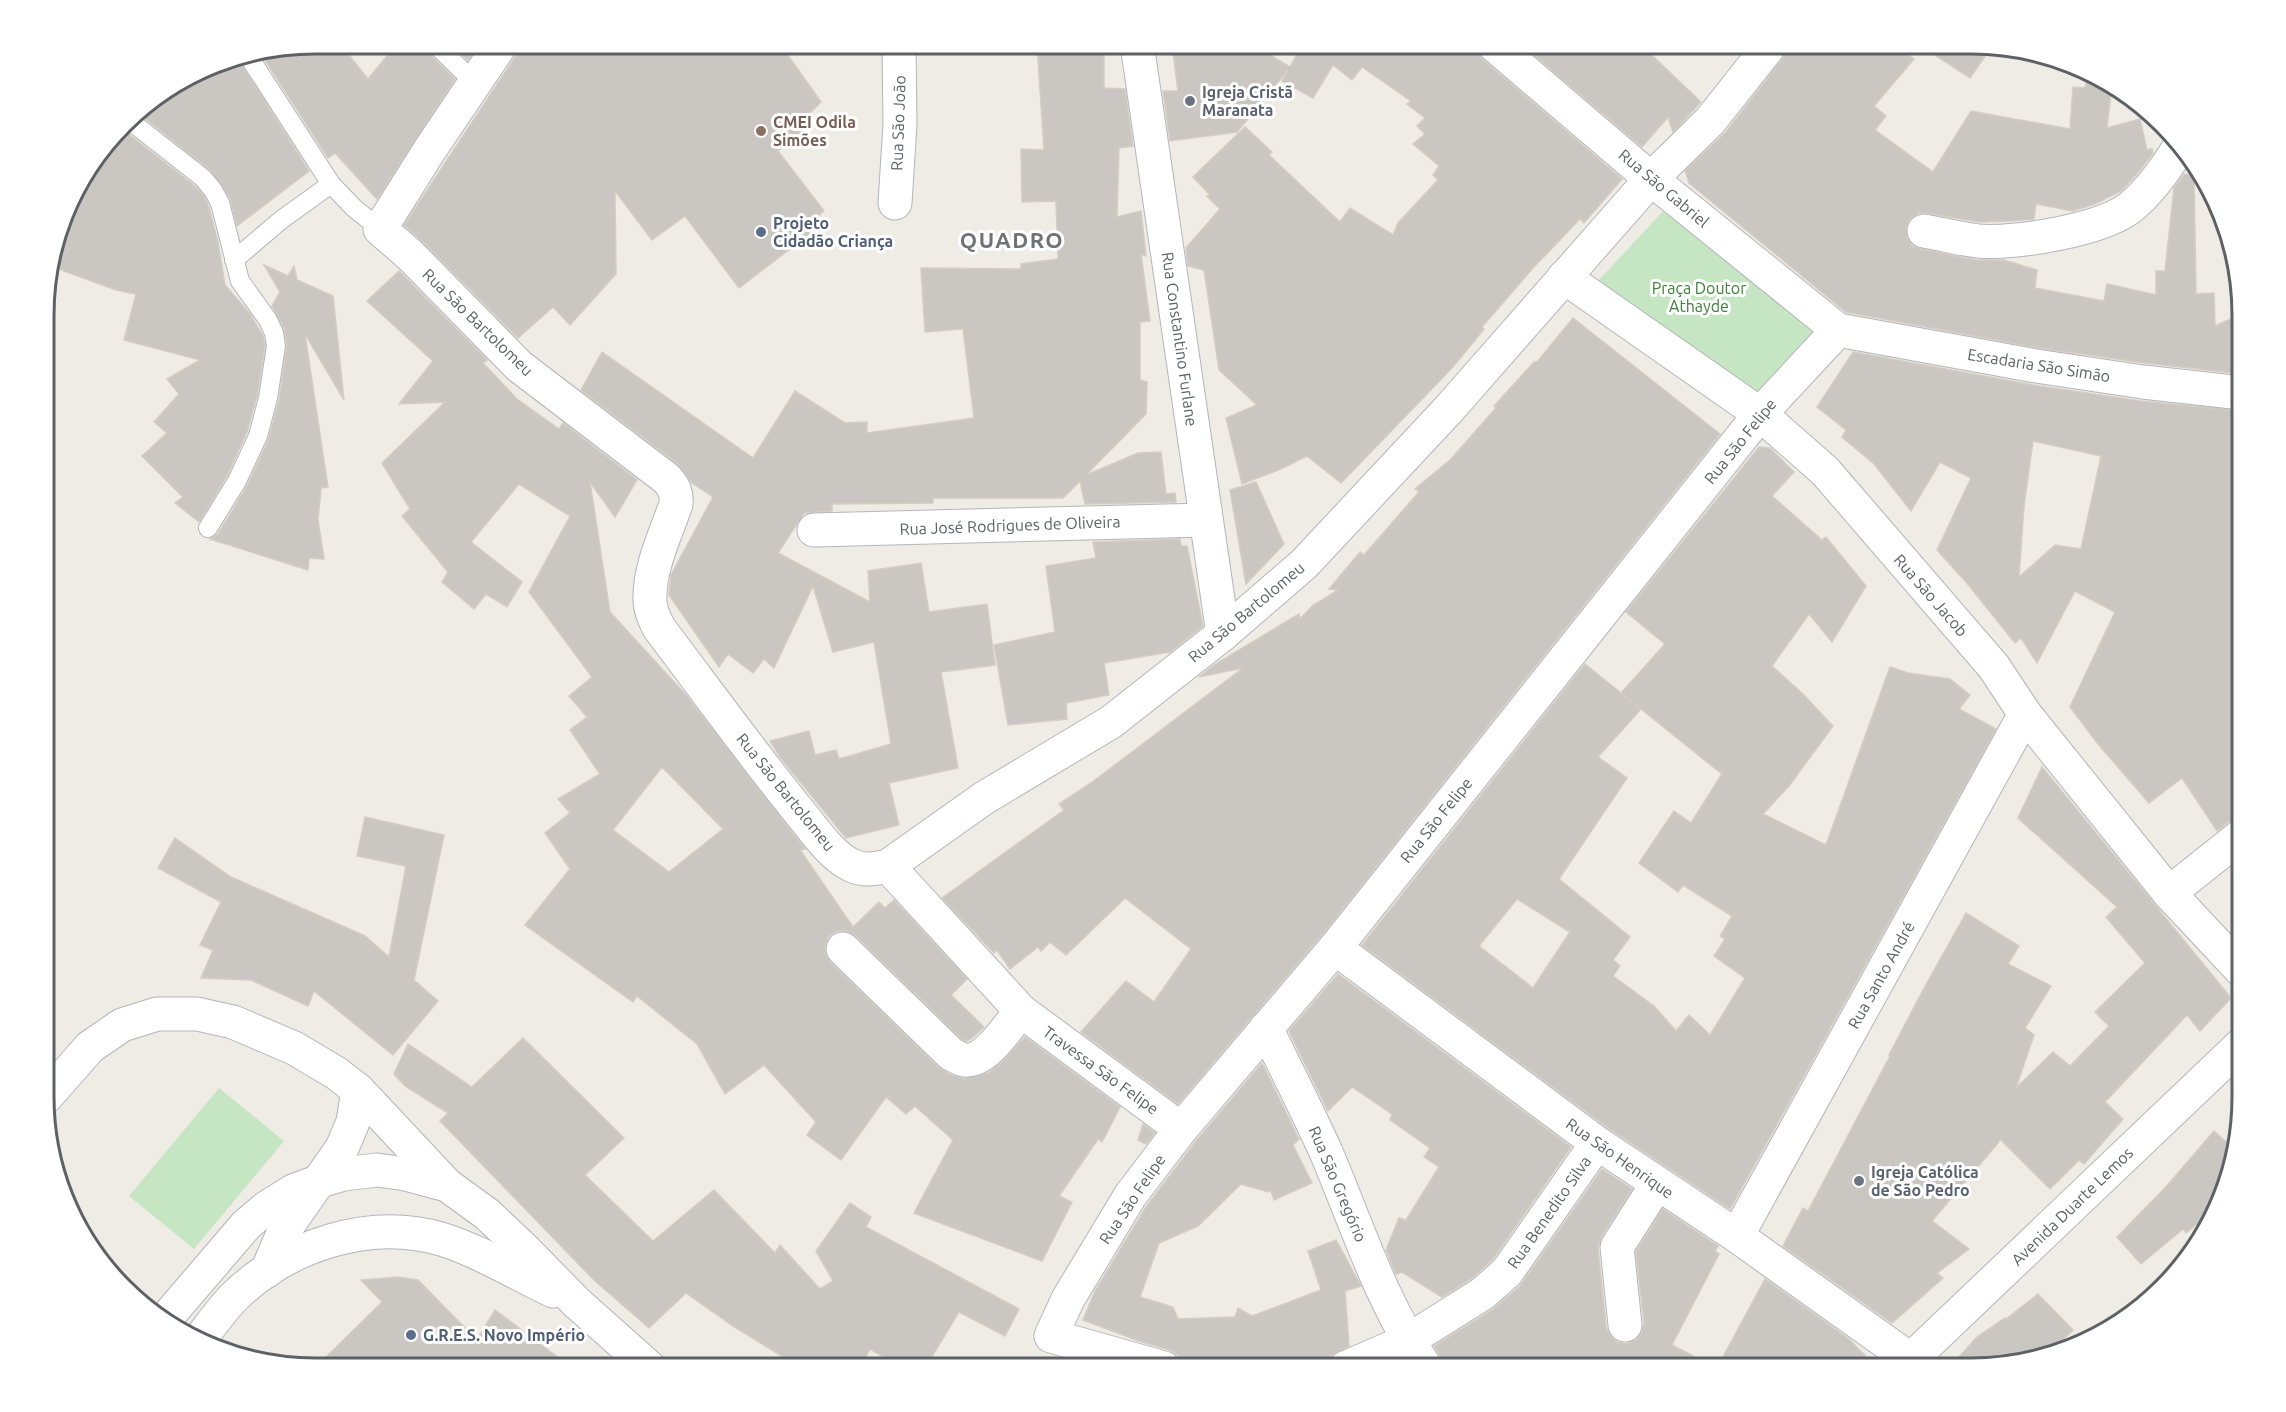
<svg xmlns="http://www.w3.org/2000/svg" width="2286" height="1412" viewBox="0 0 2286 1412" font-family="Ubuntu,sans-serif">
<rect width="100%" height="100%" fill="#efebe5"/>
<g fill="#c6e5c2">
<path d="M1667 207 1826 332 1755 405 1597 282Z"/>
<path d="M219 1088 284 1141 194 1249 129 1196Z"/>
</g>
<g fill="#cac6c1" stroke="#d3cdc3" stroke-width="1.5" fill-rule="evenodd">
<path d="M315 44H340L368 79 397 44H424L427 52 455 79 377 199 335 153 328 158 261 54Z"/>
<path d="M451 44H479L468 60Z"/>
<path d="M519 44H780L821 102 805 118 812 127 778 151 824 211 815 219 820 226 739 288 685 216 652 240 615 191 616 274 570 325 553 307 518 338 423 242 404 225 517 54Z"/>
<path d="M1037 44H1104V88L1125 89 1133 146 1119 148 1117 217 1141 211 1146 256 1141 254 1150 321 1140 322V380L1147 382 1146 414 1086 475 1138 453 1161 452 1166 494 1175 493 1176 502 1085 504 1080 481 1063 498H933V503L832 504V511L804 513 778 553 870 602 868 571 921 563 929 612 987 604 995 665 941 672 958 768 889 783 899 825 846 838 780 757 770 741 809 731 815 755 836 750 839 759 891 744 874 642 833 652 813 586 774 668 764 659 753 673 728 654 719 667 669 595 671 575 713 497 692 483 678 464 581 390 602 352 753 458 795 391 845 423 867 422V433L974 418 963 329 925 332 921 268 1021 269V264L1058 259 1056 201 1022 202 1021 149 1044 150Z"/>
<path d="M1172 44H1252L1290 67 1299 50 1306 55 1311 49 1305 44H1475L1476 51 1481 58 1622 179 1584 223 1580 219 1533 268 1482 327 1484 329 1453 367 1341 483 1307 456 1281 469 1242 484 1226 418 1257 405 1219 370 1204 270 1188 266 1186 248 1220 209 1207 196 1210 195 1193 177 1245 127 1272 152 1269 155 1340 222 1350 208 1393 235 1398 223 1438 180 1433 175 1439 166 1413 144 1425 134 1417 126 1425 118 1407 104 1411 101 1362 67 1352 80 1333 65 1313 98 1282 81 1288 70 1237 132 1170 141 1163 91H1178Z"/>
<path d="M1521 44H1640L1701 102 1673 132 1668 117 1642 147Z"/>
<path d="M1794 44H1895L1914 59 1874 106 1886 116 1875 130 1933 172 1971 111 2070 129 2073 87 2085 88 2088 76 2111 93 2107 128 2140 119 2147 150 2152 149 2153 153 2137 174 2121 191 2095 204 2073 211 2036 204 2034 219 2012 221 1979 222 1927 213H1918L1910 219 1906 227 1907 238 1912 246 1921 249 1976 260H2004L2037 270 2035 288 2104 301 2107 284 2156 295V271H2165L2174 188 2184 174 2194 175 2196 294 2214 293 2215 326 2242 314V374L2145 363 2039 348 1846 312 1689 183 1685 171 1725 133Z"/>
<path d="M1918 44H1972L1992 46 1970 78Z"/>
<path d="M238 59 309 171 237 226 230 198 211 171 136 111 211 64Z"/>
<path d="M122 129 195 186 204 196 209 207 218 242 225 285 250 314 263 336 265 346 257 396 247 432 227 476 199 522 175 503 183 497 142 456 167 433 154 422 179 394 167 379 200 360 124 340 136 294 116 290 56 268 80 202 72 194Z"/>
<path d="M264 265 288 276 294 266 297 280 333 296 344 400 305 334 328 487 321 488 318 520 324 559 309 558 308 570 210 539 218 534 247 486 268 441 279 400 287 344 284 328 272 306 280 292Z"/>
<path d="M399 271 487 360 483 363 517 399 559 429 563 423 637 480 615 517 590 482 610 612 685 694 805 849 800 850 853 927 879 902 885 908 894 900 967 979 951 995 984 1027 971 1039 967 1041 962 1039 856 936 848 931H838L829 936 825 945V954L830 962 938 1067 949 1074 965 1079 988 1073 1001 1063 1025 1037 1120 1107 1102 1142 1098 1139 1059 1196 1072 1202 1042 1261 914 1213 953 1140 915 1106 906 1114 886 1097 841 1160 807 1135 816 1122 764 1065 725 1094 697 1044 637 996 633 1002 525 925 570 869 545 833 570 813 558 799 600 774 570 730 587 717 569 696 592 677 529 592 570 516 519 484 471 542 522 582 507 607 486 594 474 609 442 582 448 572 402 516 410 509 382 463 445 402 399 404 433 361 367 301ZM662 767 723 829 669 872 613 830Z"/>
<path d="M1573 318 1720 434 1321 936 1178 1104 1081 1032 1126 981 1154 1002 1191 949 1125 898 1066 955 1050 942 1041 951 1038 947 1010 969 997 950 994 953 942 898 1064 810 1059 804 1091 783 1243 668 1199 677 1214 665 1299 614 1300 619 1312 606 1338 590 1329 589 1360 552 1364 555 1419 492 1415 489 1450 460 1496 408 1494 406 1534 362H1537Z"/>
<path d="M1853 352 2033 385 2141 401 2242 411V817L2231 820 2217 831 2182 778 2149 803 2098 744 2070 707 2115 612 2075 591 2037 663 2021 638 2015 643 1966 582 1937 550 1971 478 1940 462 1911 511 1874 464 1842 437 1846 430 1817 407ZM2033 441 2101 456 2081 549 2055 545 2019 577 2024 506Z"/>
<path d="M1759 447 1770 448 1794 472 1772 496 1822 540 1826 537 1866 586 1832 642 1809 614 1772 666 1802 693 1833 726 1789 786 1763 814 1826 845 1890 667 1908 673 1950 679 1970 695 1959 709 1996 729 1730 1209 1608 1128 1362 945 1585 664 1641 709 1598 757 1627 778 1559 879 1630 937 1613 960 1620 966 1613 976 1654 1006 1676 1031 1689 1015 1710 1035 1745 978 1714 956 1725 939 1720 936 1732 916 1683 885 1678 892 1639 863 1674 811 1691 823 1722 774 1621 693 1665 644 1626 612ZM1517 899 1570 932 1533 988 1479 946Z"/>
<path d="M1256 482 1284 544 1246 584 1230 490Z"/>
<path d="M1180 539 1181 546H1187L1203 626 1170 652 1104 663 1109 695 1066 703 1067 719 1008 725 994 645 1055 632 1046 566 1096 558 1093 542Z"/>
<path d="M2042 767 2231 998 2200 1031 2187 1015 2105 1102 2123 1119 2084 1164 2079 1160 2050 1189 2000 1139 1998 1143 1932 1221 1969 1249 1937 1273 1943 1278 1892 1323 1783 1246 1803 1208 1808 1211 1890 1056 1889 1055 1923 990 1966 913 2019 946 2008 964 2051 986 2025 1028 2034 1035 2016 1088 2053 1052 2070 1066 2109 1026 2095 1012 2145 963 2106 917 2117 907 2018 818Z"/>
<path d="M365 817 444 835 414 980 438 1001 393 1055 314 991 308 1006 251 980 201 978 213 950 200 945 221 902 158 868 175 838 231 877 365 936 389 957 406 866 357 856Z"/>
<path d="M1338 974 1571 1147 1493 1259 1471 1279 1442 1297 1402 1272 1396 1274 1386 1250 1399 1218 1406 1220 1439 1167 1424 1157 1430 1148 1390 1120 1392 1114 1352 1087 1328 1111 1289 1031Z"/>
<path d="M523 1038 624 1138 585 1175 653 1241 714 1190 775 1253 780 1245 820 1289 833 1281 816 1251 850 1203 871 1217 866 1227 1019 1309 1005 1336 959 1312 925 1368H902L870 1349 859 1368H801L733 1326 686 1293 649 1328 594 1280 440 1121 448 1113 405 1086 394 1074 408 1044 472 1087Z"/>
<path d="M1262 1063 1299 1139 1293 1145 1312 1183 1274 1200 1271 1191 1268 1192 1241 1184 1198 1226 1159 1243 1140 1297 1173 1307 1178 1319 1235 1317 1238 1308 1252 1316 1321 1290 1308 1251 1336 1240 1361 1286 1345 1291 1349 1346 1330 1356 1327 1368H1182L1178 1355 1170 1350 1139 1341 1083 1320 1095 1291 1146 1207 1196 1141Z"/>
<path d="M1143 1124 1155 1133 1146 1144 1138 1140Z"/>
<path d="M2214 1131 2235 1150 2228 1184 2217 1207 2186 1233 2183 1229 2141 1264 2117 1237 2165 1188Z"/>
<path d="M1602 1169 1632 1189 1601 1237 1598 1248 1606 1327 1610 1335 1617 1342 1626 1344 1636 1340 1642 1332 1644 1323 1636 1252 1663 1209 1718 1246 1715 1251 1719 1254 1672 1345 1716 1368H1445L1442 1359 1434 1346 1492 1310 1520 1286Z"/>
<path d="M397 1277 418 1280 477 1340 495 1310 572 1368H315L382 1302 361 1280Z"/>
<path d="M1765 1279 1849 1339 1877 1368H1717Z"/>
<path d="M2038 1294 2073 1330 2053 1349 1989 1368H1949L1977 1337 2005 1318 2006 1319Z"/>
</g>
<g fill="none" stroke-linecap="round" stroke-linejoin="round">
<defs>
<g id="service">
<path d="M435 44 475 83"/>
<path d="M249 57 331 184 354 208 380 229"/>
<path d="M129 120 203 178 213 190 220 203 240 281 268 320 274 333 276 346 268 398 258 436 237 481 208 528"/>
<path d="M234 260 281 220 331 184"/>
</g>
<g id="minor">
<path d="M501 44 429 151 380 229 410 255 519 366 667 479C674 487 677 493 676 504 666 533 650 566 650 596 649 608 654 618 659 628 706 690 752 754 801 814 815 831 832 857 853 866 865 871 875 869 888 866L984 798 1111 722 1223 634 1304 564 1449 409 1651 179 1710 121 1771 44"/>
<path d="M1137 44 1223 634"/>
<path d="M1493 44 1651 179 1838 330 2036 366 2143 382 2242 393"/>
<path d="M895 203 900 124 899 44"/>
<path d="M1924 231C1942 234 1960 239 1978 241 2015 244 2104 230 2132 206 2151 190 2165 170 2178 149"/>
<path d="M1564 277 1760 414 1825 471 1994 667 2025 714 2169 893 2242 971"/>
<path d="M814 530 1206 520"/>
<path d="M888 866 1021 1011 1181 1129"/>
<path d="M2169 893 2242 835"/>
<path d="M1335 948 1597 1143 1737 1236 1911 1360"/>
<path d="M843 949 951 1054C955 1056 960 1059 964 1060 986 1063 1008 1026 1021 1011"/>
<path d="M1266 1028C1286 1069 1307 1110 1326 1152 1357 1225 1381 1302 1426 1368"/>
<path d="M46 1097 90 1047 122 1025 157 1014H197L233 1022 294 1048 336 1073 358 1090 447 1185"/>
<path d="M1737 1236 2025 714"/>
<path d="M1625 1325 1617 1247 1657 1184"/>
<path d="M1164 1368 1051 1336 1068 1299 1130 1196 1181 1129 1335 948 1760 414 1838 330"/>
<path d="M1345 1368 1407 1341 1482 1294 1507 1272 1597 1143"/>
</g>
<path id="tertiary" d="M1902 1368 2242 1044"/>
<g id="secondary">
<path d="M267 1271 284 1231 342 1148 353 1122 358 1090"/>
<path d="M163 1322 246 1225 266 1208 293 1191 320 1181 344 1174 377 1170 406 1174 447 1185 487 1214 525 1250 576 1302 650 1368"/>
<path d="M200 1339C211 1325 222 1309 235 1296 288 1245 370 1218 441 1239 480 1251 517 1274 553 1291"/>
</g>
</defs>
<use href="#service" stroke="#b2b6b9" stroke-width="20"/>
<use href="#minor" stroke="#b2b6b9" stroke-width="35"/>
<use href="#tertiary" stroke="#b2b6b9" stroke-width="35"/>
<use href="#secondary" stroke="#b1b5b9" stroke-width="35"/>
<use href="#service" stroke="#fff" stroke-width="18"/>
<use href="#minor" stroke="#fff" stroke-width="33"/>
<use href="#tertiary" stroke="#fff" stroke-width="33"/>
<use href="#secondary" stroke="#fff" stroke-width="33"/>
</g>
<g fill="#6b7280" stroke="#fff" stroke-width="2">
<circle cx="1190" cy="101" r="6"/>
<circle cx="1859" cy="1181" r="6"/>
</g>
<circle fill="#8d6e63" stroke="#fff" stroke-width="2" cx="761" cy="131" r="6"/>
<g fill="#5c6f8a" stroke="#fff" stroke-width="2">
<circle cx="761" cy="232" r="6"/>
<circle cx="411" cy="1335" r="6"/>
</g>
<g text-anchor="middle" stroke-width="6" stroke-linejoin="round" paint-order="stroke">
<g font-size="16" font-weight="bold" fill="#5b616d" stroke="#fff" text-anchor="start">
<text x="1202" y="98">Igreja Cristã<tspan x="1202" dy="18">Maranata</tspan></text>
<text x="1871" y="1178">Igreja Católica<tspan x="1871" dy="18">de São Pedro</tspan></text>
</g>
<g font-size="16" font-weight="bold" fill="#785e54" stroke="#fff" text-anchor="start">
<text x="773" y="128">CMEI Odila<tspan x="773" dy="18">Simões</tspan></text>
</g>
<g font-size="16" fill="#5d6165" stroke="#fff">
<text transform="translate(898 123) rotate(-88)" y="6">Rua São João</text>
<text transform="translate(1664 188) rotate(40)" y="6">Rua São Gabriel</text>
<text transform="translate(478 322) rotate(44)" y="6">Rua São Bartolomeu</text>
<text transform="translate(1180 339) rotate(82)" y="6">Rua Constantino Furlane</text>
<text transform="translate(2039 365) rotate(9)" y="6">Escadaria São Simão</text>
<text transform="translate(1740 441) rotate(-51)" y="6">Rua São Felipe</text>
<text transform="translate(1010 525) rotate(-2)" y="6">Rua José Rodrigues de Oliveira</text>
<text transform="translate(1931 595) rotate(49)" y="6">Rua São Jacob</text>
<text transform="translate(1246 612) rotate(-40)" y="6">Rua São Bartolomeu</text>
<text transform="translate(786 792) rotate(51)" y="6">Rua São Bartolomeu</text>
<text transform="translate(1436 820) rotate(-51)" y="6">Rua São Felipe</text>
<text transform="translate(1881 975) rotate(-61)" y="6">Rua Santo André</text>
<text transform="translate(1101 1070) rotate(36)" y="6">Travessa São Felipe</text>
<text transform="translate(1620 1158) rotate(35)" y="6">Rua São Henrique</text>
<text transform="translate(1338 1184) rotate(67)" y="6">Rua São Gregório</text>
<text transform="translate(1132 1199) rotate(-56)" y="6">Rua São Felipe</text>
<text transform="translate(2072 1206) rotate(-44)" y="6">Avenida Duarte Lemos</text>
<text transform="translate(1549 1212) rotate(-55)" y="6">Rua Benedito Silva</text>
</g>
<g font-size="16" font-weight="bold" fill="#4e5e75" stroke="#fff" text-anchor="start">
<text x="773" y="229">Projeto<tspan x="773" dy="18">Cidadão Criança</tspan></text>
<text x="423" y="1341">G.R.E.S. Novo Império</text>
</g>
<g font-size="16" fill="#3b8237" stroke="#fff">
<text x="1699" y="294">Praça Doutor<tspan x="1699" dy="18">Athayde</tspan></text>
</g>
<g font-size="22" font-weight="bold" letter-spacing="1.5" fill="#6e7377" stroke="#fff">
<text x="1012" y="248">QUADRO</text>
</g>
</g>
<path d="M0 0H2286V1412H0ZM315 54H1971A261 261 0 0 1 2232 315V1097A261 261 0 0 1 1971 1358H315A261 261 0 0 1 54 1097V315A261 261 0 0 1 315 54Z" fill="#fff" fill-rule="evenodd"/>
<path fill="none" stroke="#5d6165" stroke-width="3" d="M315 54H1971A261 261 0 0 1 2232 315V1097A261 261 0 0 1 1971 1358H315A261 261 0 0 1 54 1097V315A261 261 0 0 1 315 54Z"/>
</svg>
